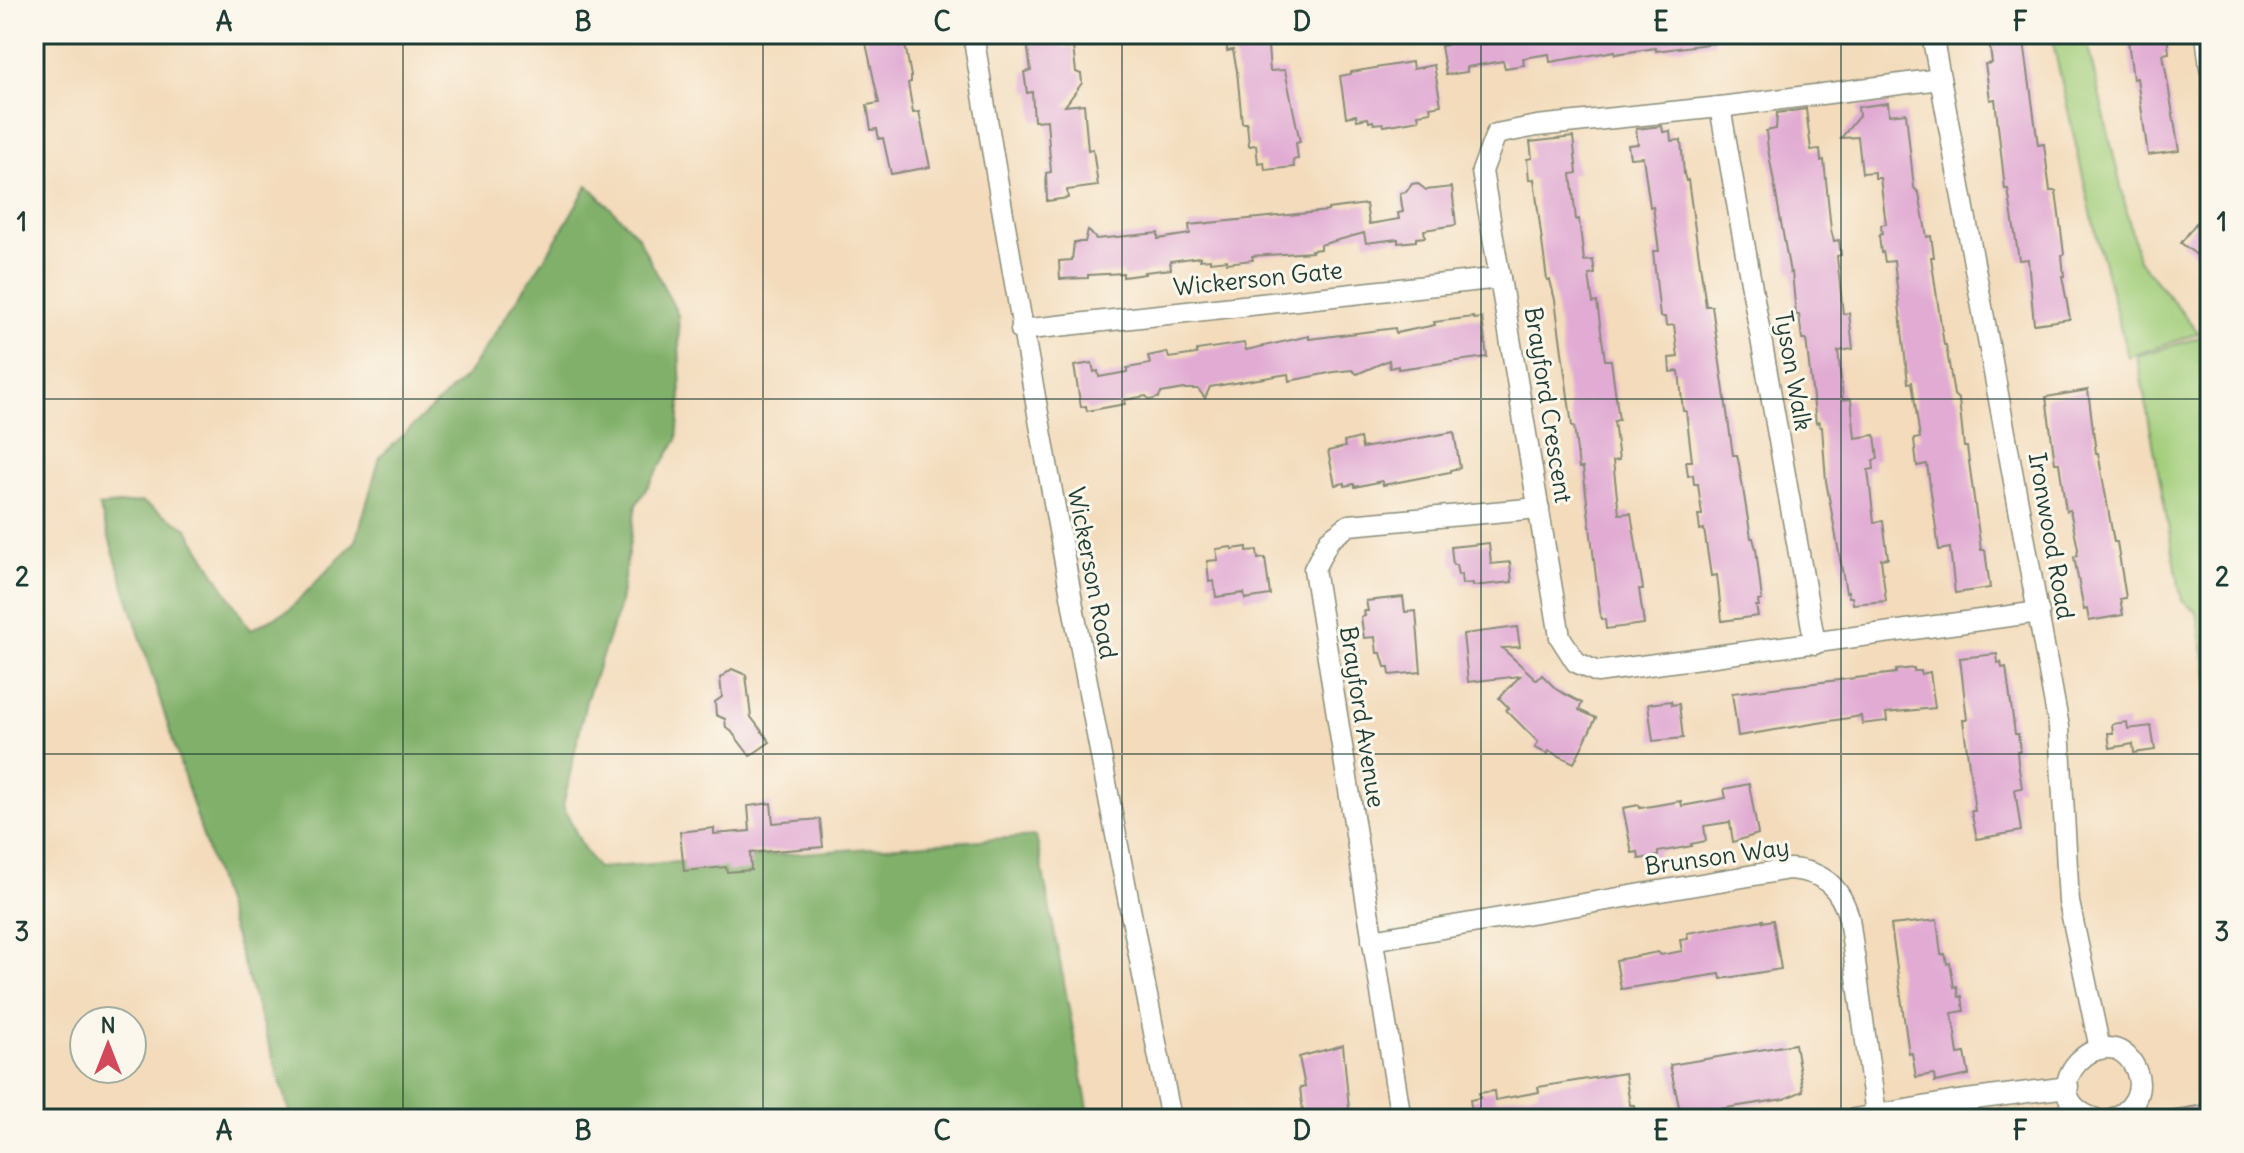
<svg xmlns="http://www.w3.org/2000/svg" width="2244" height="1153" viewBox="0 0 2244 1153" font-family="Delius,sans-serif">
<rect width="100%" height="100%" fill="#fbf7ec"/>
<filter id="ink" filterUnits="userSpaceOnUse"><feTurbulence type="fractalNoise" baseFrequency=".0125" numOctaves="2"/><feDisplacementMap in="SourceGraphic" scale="16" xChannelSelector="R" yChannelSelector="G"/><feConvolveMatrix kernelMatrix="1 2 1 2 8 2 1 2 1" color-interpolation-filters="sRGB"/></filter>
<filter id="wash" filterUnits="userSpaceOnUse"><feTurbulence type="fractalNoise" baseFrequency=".006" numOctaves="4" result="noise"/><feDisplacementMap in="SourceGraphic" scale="32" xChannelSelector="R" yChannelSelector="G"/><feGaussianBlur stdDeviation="1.8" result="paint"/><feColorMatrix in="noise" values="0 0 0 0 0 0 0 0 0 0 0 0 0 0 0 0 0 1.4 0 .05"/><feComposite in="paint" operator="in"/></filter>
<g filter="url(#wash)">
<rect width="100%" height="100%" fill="#f3dbbb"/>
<g fill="#a2cd7a" stroke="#608557" stroke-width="2">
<path d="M2051 34H2085L2138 259 2199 333 2128 357 2095 230Z"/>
<path d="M2201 337 2210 338V688L2197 612 2182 601 2137 356Z"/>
</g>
<path fill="#81b06a" stroke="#50764f" stroke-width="2" d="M588 185 637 235 678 315 681 396 677 440 636 505 619 608 586 701 563 806 583 847 597 868 1036 836 1090 1119H292L99 506 142 502 186 527 250 630 289 610 356 541 380 457 468 374 550 250Z"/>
<g id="blocks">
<g fill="#e1abd3">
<path d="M864 34H903L911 76V82L908 83 913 113 919 112 930 167 891 174 883 138 879 139 877 129 871 130 867 105 879 103Z"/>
<path d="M1026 34H1060L1063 48 1073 47 1076 72 1081 74 1082 83 1065 106 1084 104 1088 150 1093 149 1098 186 1067 190 1068 198 1047 201 1046 173 1051 172 1047 120 1034 121 1032 92 1027 93 1024 72 1031 71Z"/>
<path d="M1226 34H1267L1270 71 1285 70 1300 142 1296 143 1298 159 1293 160 1294 167 1265 170 1264 162 1258 163 1256 145 1249 146 1247 123H1242L1237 71 1233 50 1227 51Z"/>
<path d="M1445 34H1715V43L1656 51V48L1615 54V51L1550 62 1549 54 1523 58 1524 65 1505 68 1503 61 1467 67V72L1446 75 1441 46 1447 45Z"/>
<path d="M1988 34H2023L2038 145 2044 144 2050 191H2056L2064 254 2062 255 2064 276H2062L2070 319 2034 324 2028 259 2019 260 2008 189H2005L1995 99 1990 100 1987 77 1985 64 1992 63Z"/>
<path d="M2167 35 2169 53 2163 54 2179 151 2148 155 2137 78 2133 79 2128 40Z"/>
<path d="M1412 62 1413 69 1434 65 1441 105 1430 107 1431 112 1418 114 1419 120 1384 126 1383 123 1374 124 1373 121 1369 122 1368 118 1357 120 1356 115 1346 117 1340 76 1351 74V72Z"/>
<path d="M1888 103 1889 115 1906 113 1914 188 1919 193 1927 237 1931 236 1934 257H1931L1944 345H1946L1954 395 1959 400 1964 447H1967L1981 550H1985L1990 588 1955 593 1950 548 1939 550 1927 464 1917 466 1914 439 1920 438 1912 382 1908 383 1894 261 1885 262 1883 252 1881 253 1879 235 1882 234 1881 225 1886 224 1880 178H1875V172L1862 173 1858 137 1841 138 1859 116 1858 107Z"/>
<path d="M1806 109 1811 150 1820 149 1821 161 1824 160 1831 230 1834 241 1839 240 1841 255 1837 256 1843 314 1849 313 1853 349 1838 351 1843 400 1851 399 1855 438 1875 435 1878 459 1873 460 1874 469 1868 470 1874 522 1883 521 1888 558 1881 559 1886 601 1853 604 1852 597H1849L1848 591 1846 592 1826 481 1822 427H1820L1819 422 1816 423 1806 339H1802L1799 315H1796L1792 272 1790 273 1768 149 1766 131 1776 129 1777 113Z"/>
<path d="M1662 126 1663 132 1670 131 1671 141 1681 140 1684 174 1686 181 1688 180 1706 306H1712L1733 455H1737L1739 464 1751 538H1753L1756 549 1762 600 1758 601 1759 606H1756L1758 616 1722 621 1717 575 1711 576 1704 529 1700 530 1698 515H1702L1698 484H1694L1693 475 1688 476 1686 461H1692L1686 411H1683L1679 371 1670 372 1669 358 1678 357 1674 325 1666 326 1665 317H1660L1657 289 1653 251H1659L1653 206 1650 207 1643 157 1630 158 1628 145 1638 144 1636 129Z"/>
<path d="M1573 137 1577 173 1571 174 1576 220 1579 219 1584 261 1593 260 1595 274 1589 275 1593 303 1597 302 1605 360H1611L1619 420 1614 421 1619 460 1613 461 1619 514 1631 513 1643 589H1639L1644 624 1606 629 1605 620 1601 619 1583 468H1579L1574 426H1572L1555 300 1550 280H1547L1534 179 1529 180 1527 159 1532 158 1530 142Z"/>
<path d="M1417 183 1426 190 1452 187 1456 225 1424 230 1425 237 1416 238V241L1398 243V239L1366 243 1364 233 1320 245V249L1311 250 1312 252 1252 256 1253 260 1227 263V260L1210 262V259L1200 260V257L1170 261 1171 269 1144 272 1145 274 1123 277V273L1088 275V278L1060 279 1059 261 1072 260 1074 242H1085L1088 230 1096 239 1158 233V239L1190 234 1189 225 1328 211V209L1366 204 1369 224 1399 219 1398 213 1403 212 1400 193 1406 192 1412 184Z"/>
<path d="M2199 219 2210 227V265L2181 243Z"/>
<path d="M1473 317 1474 319 1482 318 1487 357 1398 369V366L1390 368 1389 360 1357 374 1352 370 1334 372 1289 381 1288 374 1210 387 1205 398 1198 389H1184L1161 393 1158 398 1150 400 1146 396 1124 400 1125 404 1087 411 1086 406 1081 407 1074 366 1092 363 1094 372 1098 371 1099 377 1127 372V368L1150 364 1148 356 1167 352 1169 358 1197 354V350L1244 343 1246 350 1309 336V339L1395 328 1396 333 1435 325 1434 322Z"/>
<path d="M2088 390 2096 453H2098L2114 542H2117L2126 598 2120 599 2123 615 2089 621 2087 609 2084 610 2074 557 2077 556 2078 549 2070 510 2066 511 2059 463H2055L2046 397Z"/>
<path d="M1454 432 1460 468 1450 470V472L1383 485 1382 481 1355 487 1354 484 1345 486V483L1335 485 1328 451 1345 447 1344 442 1360 438 1362 448Z"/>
<path d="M1489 543 1491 564 1510 562 1512 582 1473 586V583L1462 584 1461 574 1458 575 1456 565H1453L1451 547Z"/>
<path d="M1232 547V549L1247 547V551L1257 550 1258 559 1265 558 1270 595 1245 599 1244 593 1216 597 1214 581 1209 582 1207 561 1218 560 1216 549Z"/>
<path d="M1403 597 1405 612 1416 611 1421 672 1390 675 1389 667H1385L1381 653H1377L1375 637 1364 638 1361 617 1365 616 1364 611H1368L1366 601Z"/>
<path d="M1517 627 1520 647 1502 648 1537 680 1542 675 1557 690 1582 703 1579 710 1596 718 1574 763 1549 751 1548 754 1535 748 1538 742 1506 710 1509 708 1499 698 1520 676 1468 682 1463 634Z"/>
<path d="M1997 654 1998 663 2001 662 2002 668 2006 667 2015 734H2018L2020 751H2017L2018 763 2022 788 2015 789 2021 831 1977 839 1971 811H1975L1963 720H1967L1960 658Z"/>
<path d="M1914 668V671H1921V674L1930 672 1935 708 1886 713 1887 721 1862 724 1861 716 1738 736 1732 693 1896 673V670Z"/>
<path d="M732 669 746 675 751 717 770 742 750 756 731 731 726 728 725 719 716 715 715 702 722 697 720 678Z"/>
<path d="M1671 701 1672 705 1679 704 1683 738 1653 741 1648 704Z"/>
<path d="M2127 722 2128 729 2151 726 2155 750 2134 753 2133 744 2110 748 2108 733H2113L2112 724Z"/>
<path d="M1749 784 1758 834 1733 842 1730 822 1704 826 1706 841 1691 844 1692 846 1658 852V856L1639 859 1638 852 1632 853 1623 808 1639 805 1640 808 1681 801 1682 806 1726 798 1724 789Z"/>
<path d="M771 803 773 823 820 819 823 847 750 853 751 870 727 872 726 867 684 871 680 832 714 828V834L750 831 748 806Z"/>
<path d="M1763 920V922L1773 920 1781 969 1721 979 1720 974 1621 989 1616 960 1658 952 1661 955 1682 951 1680 940 1688 939 1687 933Z"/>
<path d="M1937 920 1941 955 1945 954 1947 964 1950 963 1954 987 1957 986 1959 997 1962 996 1964 1011 1952 1013 1958 1054 1965 1053 1969 1075 1935 1082 1934 1074 1916 1077 1912 1053 1909 1054 1891 925Z"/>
<path d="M1795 1044 1803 1091 1784 1099 1687 1114 1686 1110 1680 1111 1670 1065Z"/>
<path d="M1343 1045 1350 1119H1304L1300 1088 1305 1087 1299 1057Z"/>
<path d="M1625 1073 1630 1105H1634L1636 1119H1473L1470 1100 1480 1098 1479 1093 1494 1091 1495 1100 1539 1092 1538 1087Z"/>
<path d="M2205 1105 2207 1119H2166V1111Z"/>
</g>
</g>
</g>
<g filter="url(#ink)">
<use href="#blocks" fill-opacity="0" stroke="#898c78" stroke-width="2"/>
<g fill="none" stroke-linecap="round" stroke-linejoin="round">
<defs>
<g id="minor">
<path d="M973 34C1032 397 1100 758 1171 1119"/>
<path d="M1932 34 2059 727 2069 902 2100 1049"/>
<path d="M2206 34 2210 68"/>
<path d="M1940 79 1720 107 1537 126 1496 134 1482 171 1560 637 1576 662 1597 672 2039 612"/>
<path d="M1720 107 1815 644"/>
<path d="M1021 330 1500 278"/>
<path d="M1372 940 1789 869C1822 871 1840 886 1849 918L1876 1115"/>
<path d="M1401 1119 1314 569 1329 540 1349 525 1539 508"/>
<path d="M1854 1119 1951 1102 2068 1087"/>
<path d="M2096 1119C2022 1094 2109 1008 2136 1070 2145 1092 2132 1112 2111 1119"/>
</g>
</defs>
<use href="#minor" stroke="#898c78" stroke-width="23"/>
<use href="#minor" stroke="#fff" stroke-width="20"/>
</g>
</g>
<path fill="none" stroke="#1f3d34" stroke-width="2" stroke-opacity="0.55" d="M403 34V1119M763 34V1119M1122 34V1119M1481 34V1119M1841 34V1119M34 399H2210M34 754H2210"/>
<g text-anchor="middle" stroke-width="6" stroke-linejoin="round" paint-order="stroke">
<g font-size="24" fill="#1f3d34" stroke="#fbf7ec">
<text transform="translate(1258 279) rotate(-6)" y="8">Wickerson Gate</text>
<text transform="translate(1793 371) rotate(80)" y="8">Tyson Walk</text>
<text transform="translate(1548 405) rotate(81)" y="8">Brayford Crescent</text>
<text transform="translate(2051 536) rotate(80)" y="8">Ironwood Road</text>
<text transform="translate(1092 573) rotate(79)" y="8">Wickerson Road</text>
<text transform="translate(1362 717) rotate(81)" y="8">Brayford Avenue</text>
<text transform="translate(1717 857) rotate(-8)" y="8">Brunson Way</text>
</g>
</g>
<rect width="2244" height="1153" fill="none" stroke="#fbf7ec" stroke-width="88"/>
<g transform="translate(108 1045)"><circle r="38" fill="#fbf7ec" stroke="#a3ada2" stroke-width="2"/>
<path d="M0-6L14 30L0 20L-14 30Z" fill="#d1495b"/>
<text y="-12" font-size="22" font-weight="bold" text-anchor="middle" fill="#1f3d34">N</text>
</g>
<rect x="44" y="44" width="2156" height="1065" fill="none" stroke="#1f3d34" stroke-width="3"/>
<g font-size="26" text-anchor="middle" font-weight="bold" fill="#1f3d34">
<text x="224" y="31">A</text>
<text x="583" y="31">B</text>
<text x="942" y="31">C</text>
<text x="1302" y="31">D</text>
<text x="1661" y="31">E</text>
<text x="2020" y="31">F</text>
<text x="22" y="231">1</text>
<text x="2222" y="231">1</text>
<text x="22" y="586">2</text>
<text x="2222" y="586">2</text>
<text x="22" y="941">3</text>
<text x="2222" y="941">3</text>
<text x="224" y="1140">A</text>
<text x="583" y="1140">B</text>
<text x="942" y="1140">C</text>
<text x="1302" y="1140">D</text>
<text x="1661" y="1140">E</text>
<text x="2020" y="1140">F</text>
</g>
</svg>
